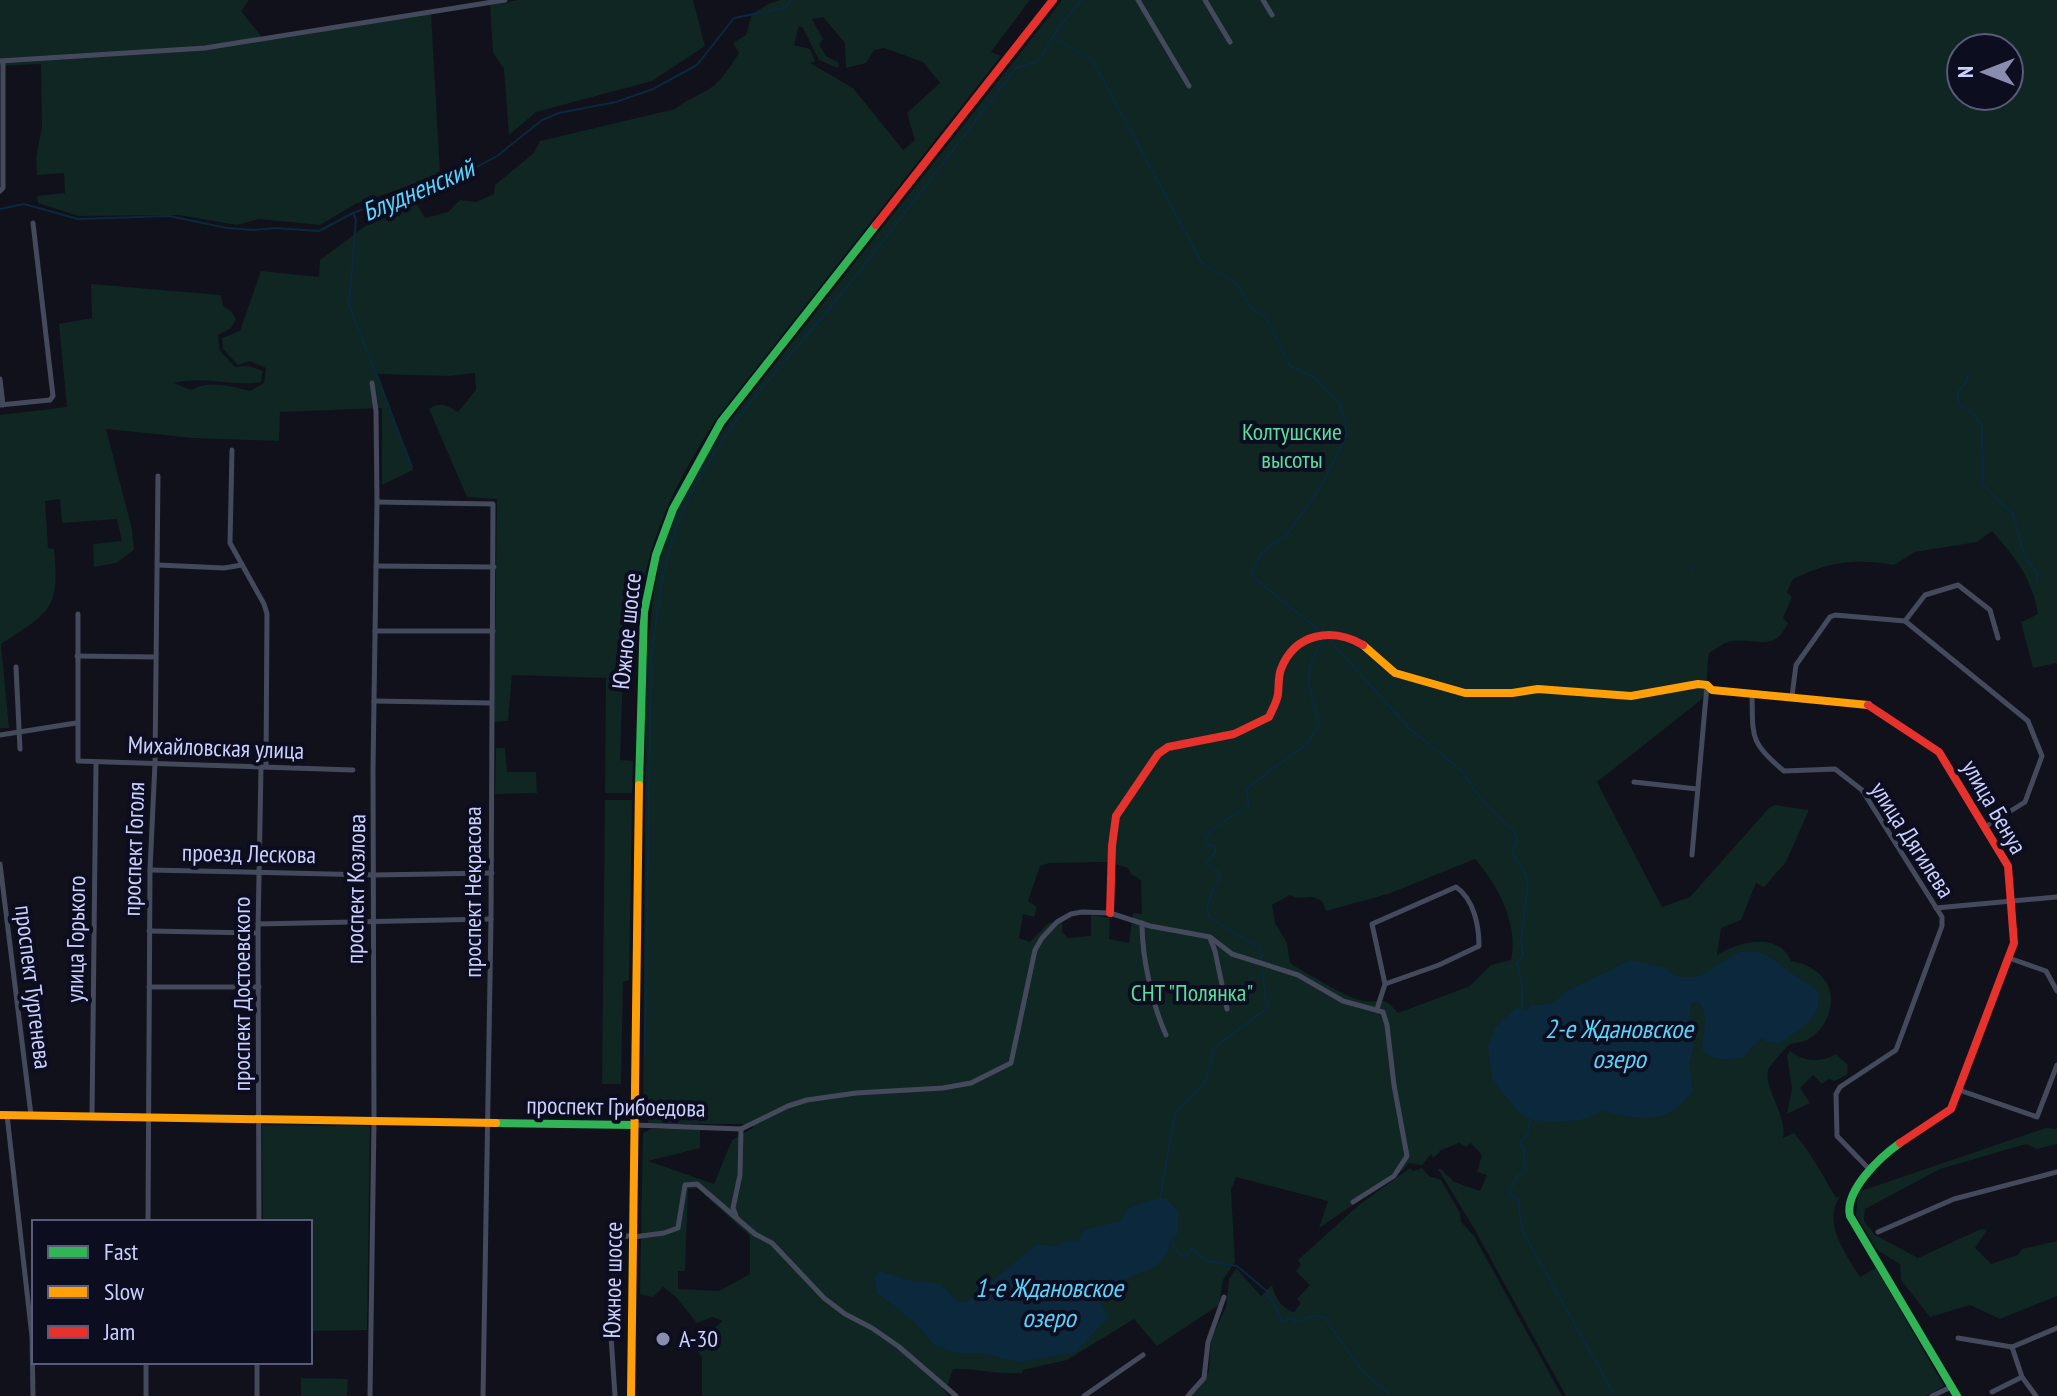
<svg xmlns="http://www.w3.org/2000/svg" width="2057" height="1396" viewBox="0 0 2057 1396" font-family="'PT Sans Narrow',sans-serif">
<rect width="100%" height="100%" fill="#10111b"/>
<g fill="#0f2622" fill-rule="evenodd">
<path d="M0 0H249L241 11 265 41 431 14 440 173 427 180 355 204 320 225 259 219 237 225 179 215 79 216 38 203 37 196 65 193 64 173 37 175 36 158 42 127 41 64 0 66Z"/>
<path d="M518 0H693L705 46 652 81 536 112 509 135 504 69 493 52 490 5Z"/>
<path d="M781 0H1030L991 52 1001 56 717 418C686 466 659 515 646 571 638 604 637 637 635 671H623L620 760 633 761 632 793H605L606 678 512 675 508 721 494 722 497 499 467 497 429 409C441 401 447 406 458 412L476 390 475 373 448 376 378 374 413 470 382 485V408L280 412 279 441 194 438 106 429 132 529 134 550 116 563 94 567 93 544 122 541 117 519 62 523 60 499 45 501 48 548 54 549C60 610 50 612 1 644L9 728H0V415L67 407 59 324 92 318 91 284 221 295 223 306 232 312 236 319 231 328 218 335 220 351 235 367 249 366 263 371 261 382C232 387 203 375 174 383L191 390C209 380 230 386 250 391L264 383 266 368 250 361 238 365 223 349 222 338 240 331 261 271 319 277 320 260 367 225 416 203 425 218 448 212 460 200 476 202 494 194 495 185 534 153 540 141 675 109C686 100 698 96 709 89 722 81 731 65 739 53L733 43 746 35 752 14 770 3ZM823 17 845 43 846 68 866 63 874 50 884 48 923 62 940 83 907 113 915 140 903 150 853 88 810 63 815 61 810 49 794 45 799 26 803 28 819 60 838 68 839 63 826 56 819 44 823 39 812 19Z"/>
<path d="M1062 0H2057V663L2033 668 2021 622 2038 614C2031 576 2017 560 1992 531L1977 542 1915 552 1894 565C1855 558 1828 562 1793 579L1787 592 1792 597 1783 618 1788 623C1774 653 1757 638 1732 641 1724 642 1716 649 1709 653 1706 669 1709 688 1701 700L1597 782 1662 907 1690 897 1769 808 1775 805 1809 810 1786 862 1764 887 1756 883 1741 920 1721 928 1717 955C1738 942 1779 931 1791 961 1807 964 1817 969 1826 982 1838 1001 1827 1030 1807 1040 1801 1043 1794 1042 1789 1045 1786 1047 1771 1065 1769 1068 1761 1084 1788 1116 1783 1138L1794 1133C1811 1153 1823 1175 1836 1198L1840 1196C1822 1223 1846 1254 1860 1277L1876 1268 1944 1386 1926 1396H1566L1475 1230 1438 1169H1441L1454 1182 1480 1191 1487 1175 1477 1172 1482 1155 1471 1143 1466 1147 1459 1143 1439 1151 1440 1152 1433 1158 1431 1154 1422 1165 1409 1163 1402 1171 1319 1228 1328 1201 1236 1177 1231 1190 1235 1262 1223 1280 1219 1305 1157 1346 1134 1319 1067 1360 1023 1370 1022 1373C998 1375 977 1368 953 1369L947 1387 944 1385 942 1388 949 1396H702V1357L693 1345 723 1321 712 1317 697 1323 675 1296 663 1287 653 1297 640 1294 643 1133 651 1129H700V1148L648 1161 714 1184 732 1140 753 1128V1124H648V1120L643 1117 646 667 652 604 659 564 672 518 696 469 729 422ZM1961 48H2009V96H1961ZM1475 859C1498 886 1519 924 1511 960L1491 965 1470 986 1398 1013C1381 993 1380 1005 1359 1000 1345 996 1304 972 1290 963L1287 943 1275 923 1272 905 1290 895 1296 898 1313 897 1322 901 1326 911 1388 894ZM1109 862 1128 868 1131 874 1141 880 1142 914 1133 913 1129 943 1109 939 1110 918 1091 915V936L1068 938 1062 932V922L1049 923 1030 942 1019 938 1023 914 1034 917 1037 907 1028 901 1040 866 1049 863ZM697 1188 750 1236V1274L719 1291 678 1289V1271H685L688 1189Z"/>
<path d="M496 748H505L507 772H536L537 793 495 794Z"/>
<path d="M605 800H632L629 980 623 982 621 1084H602Z"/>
<path d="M1790 1051C1804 1062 1821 1063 1836 1054L1848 1065 1847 1075 1834 1081 1829 1079 1822 1084 1813 1075 1800 1088 1810 1103 1787 1114 1792 1088 1787 1056Z"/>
<path d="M262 1125 370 1126 367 1330 310 1331V1222H263Z"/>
<path d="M2046 1128 2057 1129V1144L2037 1149 2026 1144 1940 1169 1865 1209 1864 1221 1875 1235 1918 1258 1981 1229 1987 1230 1975 1248 1991 1264 2018 1255 2022 1249 2057 1241V1296L2000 1319 1970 1305 1930 1317 1901 1280 1900 1264 1877 1250 1856 1215 1858 1192Z"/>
<path d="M1410 1168 1413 1171 1422 1168 1429 1176 1441 1180 1460 1213 1461 1222 1474 1236 1562 1396H1191L1209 1371 1211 1339 1226 1307 1229 1279 1236 1268 1261 1296 1272 1285C1274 1295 1282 1310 1294 1312L1301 1303 1297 1299 1310 1285 1296 1271 1301 1265 1298 1260 1360 1204Z"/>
<path d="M301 1378 348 1379 347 1396H301Z"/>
</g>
<g fill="#0b283d">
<path d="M1739 952C1764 950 1767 955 1786 969 1796 977 1808 983 1818 991 1824 1016 1799 1031 1780 1043L1766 1042 1763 1038 1751 1048 1744 1057C1729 1060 1714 1062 1702 1050 1703 1034 1710 1014 1698 1001L1691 1004 1688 1028 1694 1047 1689 1064 1693 1092C1687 1098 1681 1105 1674 1110 1655 1123 1624 1117 1604 1111L1581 1120 1552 1122 1530 1120 1518 1112 1492 1079 1488 1047 1495 1027 1516 1008 1527 1010 1532 1005 1551 1004 1563 993 1630 960 1663 967 1679 977H1692L1701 975Z"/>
<path d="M1156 1199H1167L1178 1211V1233C1167 1243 1171 1244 1166 1255 1158 1269 1136 1275 1122 1280L1115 1299H1106L1101 1305 1109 1317 1075 1353 1018 1362 980 1353H959L935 1346 916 1324 877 1293 874 1277 880 1271 908 1280 940 1284 958 1302H966L974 1296 976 1284 993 1280 1037 1244 1056 1246 1067 1240 1078 1241 1084 1230 1120 1221 1128 1208Z"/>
</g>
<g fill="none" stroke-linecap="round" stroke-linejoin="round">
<g stroke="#0b283d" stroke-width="2">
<path d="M1053 37 1093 61 1202 263 1237 283 1250 306 1266 318 1290 366 1314 377 1340 404 1345 422 1346 437 1323 483 1289 532 1263 552 1251 571 1257 580 1320 631"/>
<path d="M0 209 24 204 78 219 169 216 227 228 253 230 275 228 319 231 353 213 479 166 497 156 542 120 559 113 616 102 653 89 697 65 734 18 785 8 791 0"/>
<path d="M353 213 356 220 349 305 412 467"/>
<path d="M1968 375 1967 381 1958 392V398L1960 405 1971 412 1982 425 1983 485 2013 514 2025 558 2038 573 2037 581"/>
<path d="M1686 564 1694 570"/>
<path d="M1326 636 1411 730 1462 771 1480 798 1508 826 1513 829 1517 840 1512 852 1526 875 1528 887 1521 938 1523 956 1517 963 1522 985V1010"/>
<path d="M1262 960 1261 949 1209 917 1207 904 1210 900 1213 886 1219 882V872L1208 865 1207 862 1215 853V846L1207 845 1206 839 1212 830 1249 805 1246 789 1309 742 1319 723C1314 701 1302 681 1313 659 1318 649 1318 644 1326 637"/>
<path d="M645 1057 651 665C657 605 664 544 693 489 727 423 782 366 829 309 893 230 954 149 1016 68L1038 61 1061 24 1082 0"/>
<path d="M1531 1118 1527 1135 1519 1143 1523 1147 1526 1171 1517 1176 1509 1193 1518 1200 1522 1230 1615 1396"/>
<path d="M1160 1199 1175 1112 1205 1083 1214 1048 1267 1008 1262 969"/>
<path d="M1175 1236 1173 1245 1182 1256H1187L1192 1248 1206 1261 1237 1266 1269 1293 1268 1297 1271 1298 1282 1321 1285 1322 1290 1318 1294 1319V1323L1313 1316 1324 1317 1362 1371 1392 1396"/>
</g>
<g stroke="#45495c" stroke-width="5">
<path d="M1138 0 1189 86"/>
<path d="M1205 0 1230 42"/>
<path d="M1263 0 1272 15"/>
<path d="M0 61 205 48 505 0"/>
<path d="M0 191 3 188V61"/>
<path d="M0 379 3 405"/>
<path d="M0 405 50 400 53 396 33 223"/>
<path d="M232 450 230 543 264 604 267 614 266 766"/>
<path d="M377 502 493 504 491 919 483 1396"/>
<path d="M158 565 224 568 242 565"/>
<path d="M376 566 494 567"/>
<path d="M78 614V761L353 770"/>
<path d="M1905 621 1925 595 1958 585 1990 610 1998 638"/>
<path d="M375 631H493"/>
<path d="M77 656 155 657"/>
<path d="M16 667 20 749"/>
<path d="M1752 694C1753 737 1749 742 1784 771L1835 769 1862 790 1942 917V926L1896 1050 1840 1087 1836 1094 1837 1136 1870 1170"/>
<path d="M1792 696 1796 665 1830 617 1835 615 1905 621 2028 721 2042 756 2025 802 1985 827"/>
<path d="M374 701 491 703"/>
<path d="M0 735 76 723"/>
<path d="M1634 782 1697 789"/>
<path d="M1692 855 1707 685"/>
<path d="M0 864 31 1115"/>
<path d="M150 870 374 875 492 873"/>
<path d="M1936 908 2057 897"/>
<path d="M1142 923C1142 957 1152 1004 1166 1035"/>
<path d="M258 924 491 919"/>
<path d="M149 931 258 933"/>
<path d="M1210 938 1215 951 1227 1009"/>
<path d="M2009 958 2046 971 2057 991"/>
<path d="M149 987H259"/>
<path d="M1377 1009 1385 984 1439 965 1479 946C1479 926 1474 899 1456 887L1372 924 1385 984"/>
<path d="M1959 1090 2037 1117 2057 1065"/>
<path d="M7 1115 32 1337 33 1396"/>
<path d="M92 1116 96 763"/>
<path d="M634 1125 741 1129 788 1106 807 1100 856 1093 943 1088 971 1083 1011 1063 1035 950 1042 938 1057 922 1071 914 1082 912 1110 913 1150 926 1210 937 1232 954 1298 975 1343 1001 1383 1012 1387 1025 1394 1085 1407 1156 1394 1176 1353 1202"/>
<path d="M736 1216 733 1208 740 1175 741 1129"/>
<path d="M148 1222 150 870 155 763 158 476"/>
<path d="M259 1222 258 931 261 767"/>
<path d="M1878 1232 1954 1199 2057 1172"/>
<path d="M634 1237 664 1233 678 1228 685 1185 697 1184 755 1234 772 1243 824 1298 845 1314 872 1328 898 1346 956 1396"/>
<path d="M1958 1338 2012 1347"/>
<path d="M2012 1347 2022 1377 2036 1396"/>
<path d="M2012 1347 2057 1328"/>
<path d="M1992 1392 2022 1377"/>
<path d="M146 1396V1362"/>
<path d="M257 1396V1362"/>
<path d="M370 1396 374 1122 373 769 377 502 376 411 372 383"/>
<path d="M615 1396 611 1336 615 1243 622 1237 633 1235"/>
<path d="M1084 1396 1143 1355"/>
<path d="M1188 1396 1204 1378 1208 1342 1224 1297"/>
<path d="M1932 1396 1951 1387"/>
</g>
<g stroke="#30b455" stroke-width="8">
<path d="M639 785 644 612 656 555 673 509 721 422 876 225"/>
<path d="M496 1123 634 1125"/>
<path d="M1900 1143C1880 1157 1844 1191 1850 1216L1957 1396"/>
</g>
<g stroke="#ff9f0a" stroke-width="8">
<path d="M1363 645 1395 673 1465 693H1512L1538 689 1631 696 1698 684 1707 685 1712 690 1868 705"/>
<path d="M0 1115 496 1123"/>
<path d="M631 1396 639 785"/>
</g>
<g stroke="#e5322d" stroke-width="8">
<path d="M876 225 1053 0"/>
<path d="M1868 705 1939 752 2008 866 2014 943 1951 1109 1900 1143"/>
<path d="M1110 913 1112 846 1116 816 1158 754 1168 747 1234 734 1269 717C1272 710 1277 702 1278 694 1279 685 1278 677 1281 669 1295 633 1332 627 1363 645"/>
</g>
</g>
<circle fill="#8a8daf" stroke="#0c0d1f" stroke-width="3" cx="663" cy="1339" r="8"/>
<g text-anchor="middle" stroke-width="8" stroke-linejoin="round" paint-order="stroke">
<g font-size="24" fill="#56dfa0" stroke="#0c0d1f">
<text x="1292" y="440">Колтушские<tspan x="1292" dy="28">высоты</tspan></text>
<text x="1192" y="1001">СНТ "Полянка"</text>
</g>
<g font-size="24" fill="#cbd0ff" stroke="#0c0d1f">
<text transform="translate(627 631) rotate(-84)" y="8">Южное шоссе</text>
<text transform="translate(216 748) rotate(2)" y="8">Михайловская улица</text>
<text transform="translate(1994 807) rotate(60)" y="8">улица Бенуа</text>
<text transform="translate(1912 840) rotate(57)" y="8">улица Дягилева</text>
<text transform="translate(134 849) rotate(-88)" y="8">проспект Гоголя</text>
<text transform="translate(249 854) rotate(1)" y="8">проезд Лескова</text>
<text transform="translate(356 889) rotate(-89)" y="8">проспект Козлова</text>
<text transform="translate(473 892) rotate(-90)" y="8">проспект Некрасова</text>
<text transform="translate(76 939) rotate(-89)" y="8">улица Горького</text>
<text transform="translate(33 987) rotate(83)" y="8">проспект Тургенева</text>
<text transform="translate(242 994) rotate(-90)" y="8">проспект Достоевского</text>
<text transform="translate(616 1107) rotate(1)" y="8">проспект Грибоедова</text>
<text transform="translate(613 1280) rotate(-89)" y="8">Южное шоссе</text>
</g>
<g font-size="24" fill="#cbd0ff" stroke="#0c0d1f" text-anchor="start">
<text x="679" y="1347">А-30</text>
</g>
<g font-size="26" font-style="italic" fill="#59d5ff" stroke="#0c0d1f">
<text transform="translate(418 190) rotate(-23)" y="9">Блудненский</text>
<text x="1619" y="1038">2-е Ждановское<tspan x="1619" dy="30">озеро</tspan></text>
<text x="1049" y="1297">1-е Ждановское<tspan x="1049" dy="30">озеро</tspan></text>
</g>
</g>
<rect x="32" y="1220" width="280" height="144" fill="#0c0d1f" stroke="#585b79" stroke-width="2"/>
<rect x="48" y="1246" width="40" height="12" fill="#30b455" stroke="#585b79" stroke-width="2"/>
<text x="104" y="1260" font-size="24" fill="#cbd0ff">Fast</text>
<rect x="48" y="1286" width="40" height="12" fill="#ff9f0a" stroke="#585b79" stroke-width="2"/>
<text x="104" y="1300" font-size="24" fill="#cbd0ff">Slow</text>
<rect x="48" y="1326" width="40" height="12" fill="#e5322d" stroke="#585b79" stroke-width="2"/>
<text x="104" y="1340" font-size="24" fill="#cbd0ff">Jam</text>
<g transform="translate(1985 72) rotate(270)"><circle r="38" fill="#0c0d1f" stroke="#585b79" stroke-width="2"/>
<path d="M0-6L14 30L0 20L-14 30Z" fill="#8a8daf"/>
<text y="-12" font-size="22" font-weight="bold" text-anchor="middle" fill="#cbd0ff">N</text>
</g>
</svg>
